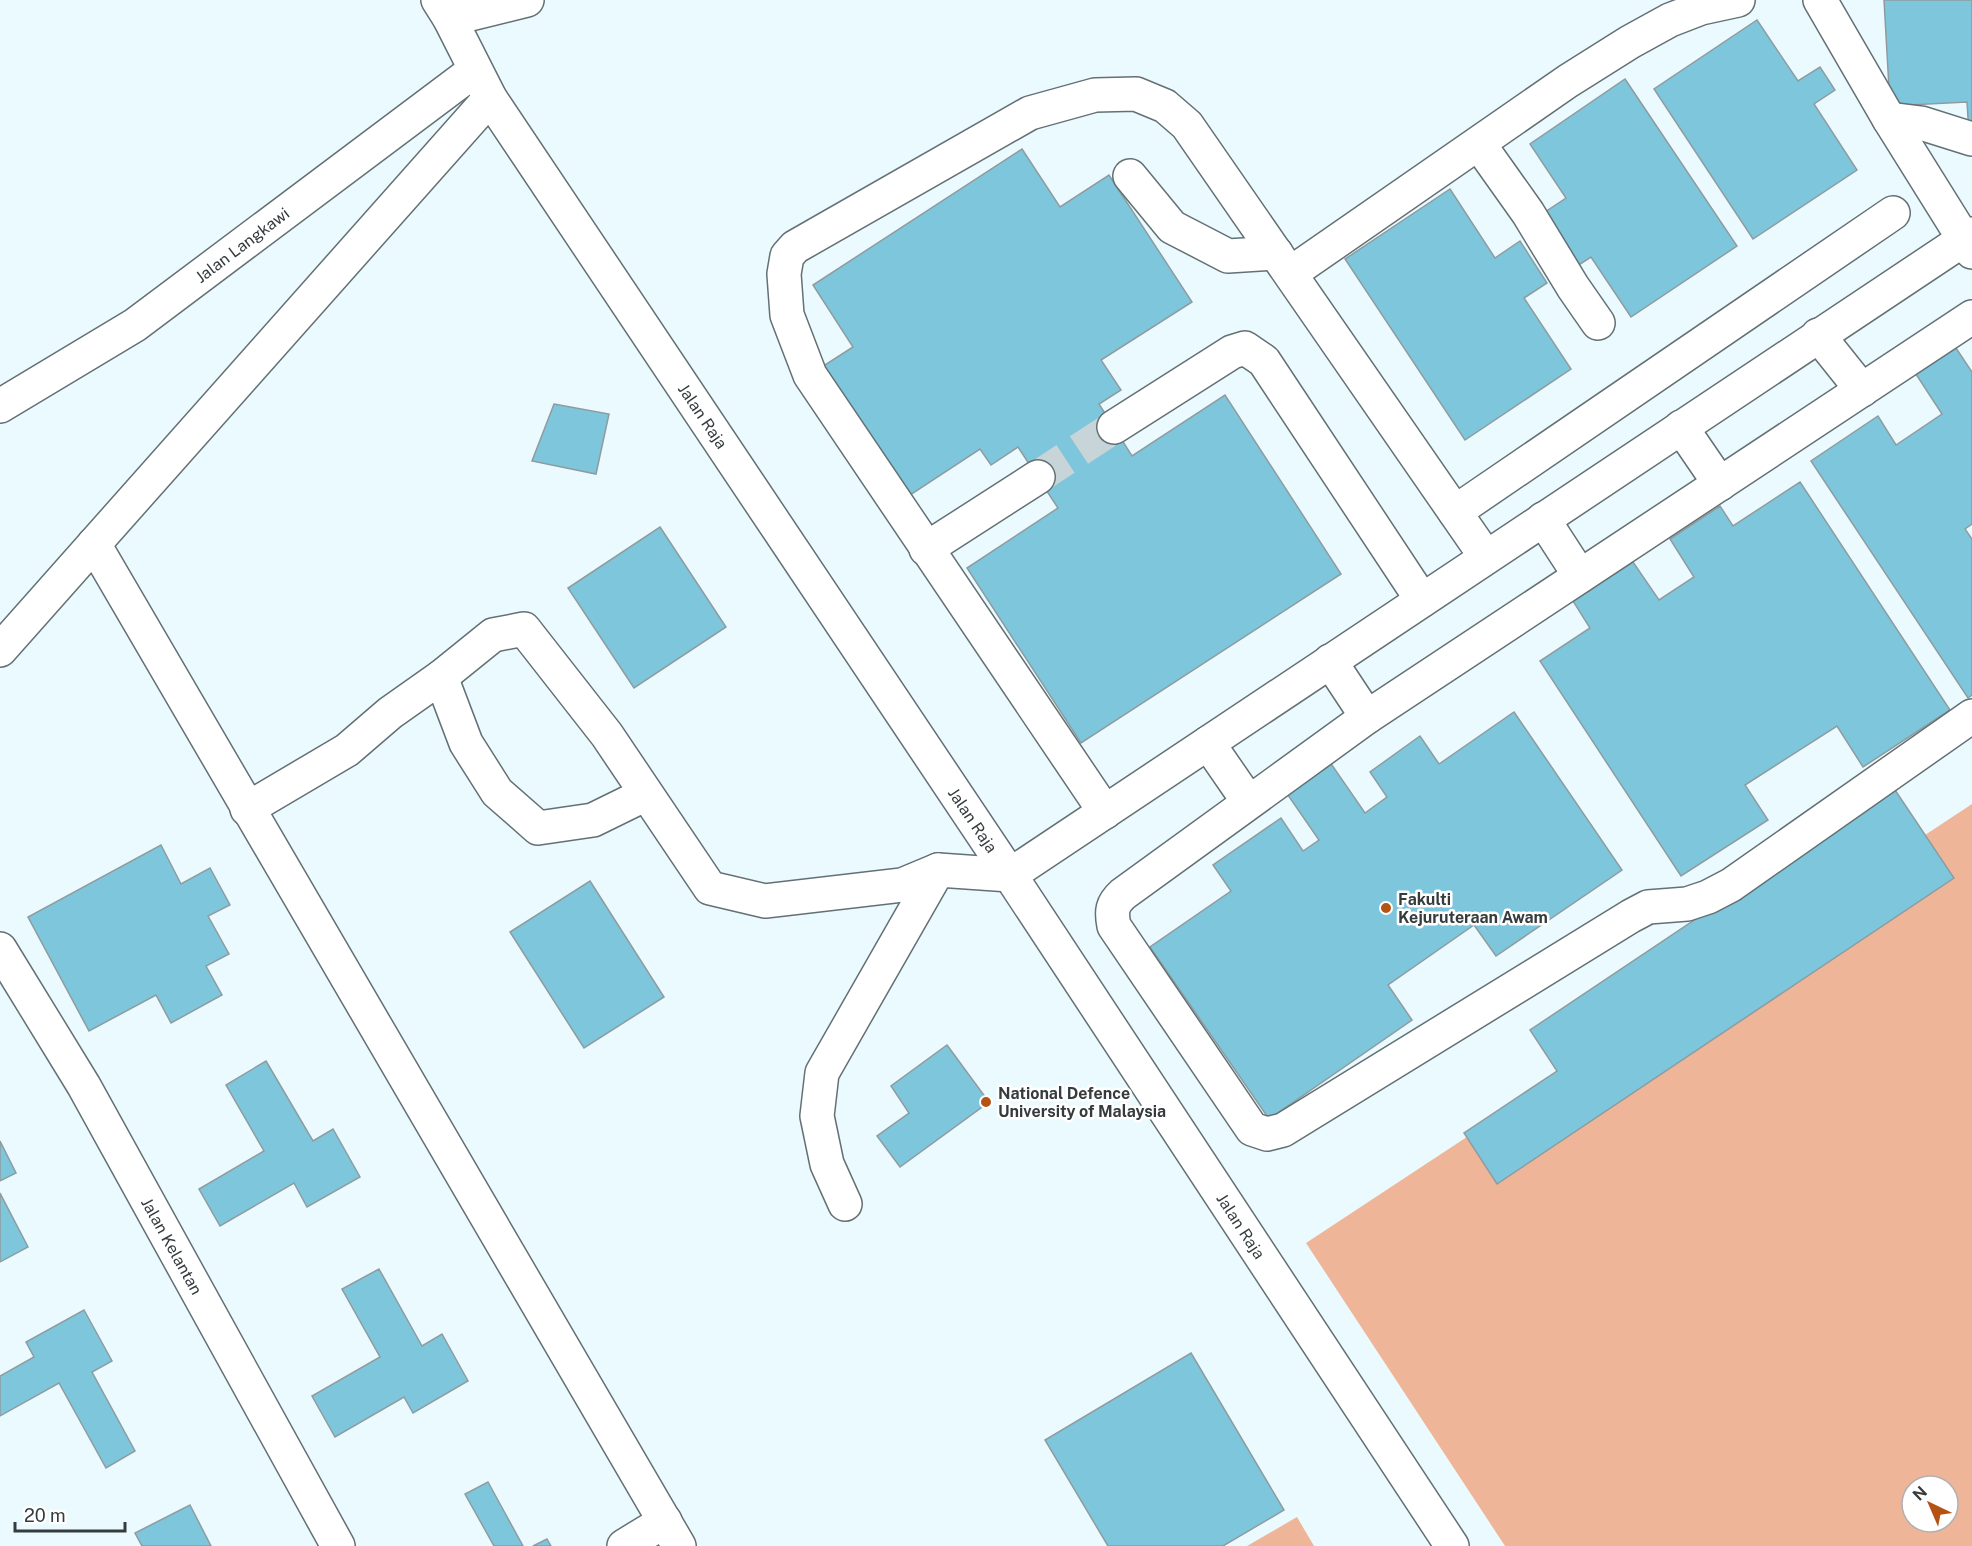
<svg xmlns="http://www.w3.org/2000/svg" width="1972" height="1546" viewBox="0 0 1972 1546" font-family="'Public Sans',sans-serif">
<rect width="100%" height="100%" fill="#ebfaff"/>
<g fill="#efb599" fill-rule="evenodd">
<path d="M1972 804V1546H1505L1306 1243ZM1912 1486H1948V1522H1912Z"/>
<path d="M1297 1517 1314 1546H1247Z"/>
</g>
<g fill="#7ec6db" stroke="#8e9ca0" stroke-width="1.5">
<path d="M1884 0H1972V134H1969L1967 102 1890 106Z"/>
<path d="M1757 20 1798 81 1820 67 1835 90 1814 104 1857 170 1753 239 1654 89Z"/>
<path d="M1625 79 1737 246 1631 317 1591 257 1571 270 1536 218 1566 198 1530 144Z"/>
<path d="M1022 149 1060 207 1109 175 1192 302 1101 360 1121 390 1099 404 1132 456 1225 395 1341 574 1081 743 967 568 1058 508 1018 447 991 465 980 449 898 503 814 372 853 347 813 285Z"/>
<path d="M1450 189 1495 258 1520 241 1547 283 1524 298 1571 369 1465 440 1345 259Z"/>
<path d="M1948 336 1972 372V524L1965 529 1972 539V695L1968 698 1811 461 1878 416 1896 445 1942 414 1908 362Z"/>
<path d="M554 404 609 414 596 474 532 461Z"/>
<path d="M1800 482 1950 710 1863 767 1837 726 1745 785 1768 820 1681 876 1540 661 1590 628 1573 601 1633 562 1659 600 1694 577 1670 539 1720 506 1733 526Z"/>
<path d="M660 527 726 627 634 688 568 588Z"/>
<path d="M1514 712 1622 870 1496 956 1474 925 1388 985 1412 1020 1269 1119 1150 947 1231 891 1213 865 1281 818 1303 851 1319 840 1281 785 1325 755 1365 813 1387 797 1370 772 1420 736 1439 764Z"/>
<path d="M1893 787 1954 878 1497 1184 1464 1133 1557 1071 1530 1030Z"/>
<path d="M161 845 181 884 210 868 230 905 208 916 229 954 206 966 222 995 171 1023 156 995 89 1031 28 917Z"/>
<path d="M590 881 664 997 584 1048 510 932Z"/>
<path d="M947 1045 989 1102 900 1167 877 1136 909 1113 891 1086Z"/>
<path d="M266 1061 313 1141 333 1129 360 1177 307 1207 294 1183 220 1226 199 1189 264 1151 226 1085Z"/>
<path d="M0 1141 16 1173 0 1181Z"/>
<path d="M0 1193 28 1247 0 1262Z"/>
<path d="M379 1269 422 1346 442 1334 468 1381 413 1413 404 1397 335 1437 312 1396 380 1357 342 1289Z"/>
<path d="M84 1310 112 1361 92 1372 135 1451 106 1468 59 1383 0 1416V1376L34 1357 26 1342Z"/>
<path d="M1191 1353 1284 1510 1223 1546H1108L1045 1440Z"/>
<path d="M488 1482 523 1546H494L465 1494Z"/>
<path d="M190 1505 211 1546H142L135 1533Z"/>
<path d="M547 1539 551 1546H533Z"/>
</g>
<g fill="none" stroke-linecap="round" stroke-linejoin="round">
<path stroke="#c7d4d8" stroke-width="33" stroke-dasharray="33 16" stroke-linecap="butt" d="M1038 477 1114 427"/>
<defs>
<g id="minor">
<path d="M438 0 450 19 490 98 1010 875 1452 1546"/>
<path d="M1820 0 1889 119 1972 252"/>
<path d="M450 19 527 0"/>
<path d="M1889 119 1921 123 1972 139"/>
<path d="M1479 144 1528 213 1573 287 1598 323"/>
<path d="M1130 176 1172 227 1228 256 1276 253"/>
<path d="M1291 273 1568 81 1630 42 1670 20 1701 8 1738 0"/>
<path d="M1972 317 1367 717 1123 894C1112 904 1111 911 1114 926L1252 1129 1267 1134 1283 1130 1631 916 1648 907 1687 904 1708 897 1731 885 1972 716"/>
<path d="M1818 335 1862 390"/>
<path d="M0 406 135 325 475 70"/>
<path d="M1114 427 1232 352 1245 348 1264 361 1422 600"/>
<path d="M1681 427 1720 484"/>
<path d="M1455 512 1893 213"/>
<path d="M1543 519 1580 576"/>
<path d="M94 544 679 1546"/>
<path d="M926 549 1038 477"/>
<path d="M0 650 490 98"/>
<path d="M1330 661 1367 717"/>
<path d="M441 677 466 743 497 792 538 828 593 820 646 794"/>
<path d="M1208 743 1248 801"/>
<path d="M247 809 347 750 390 713 441 677 493 635 524 629 607 735 710 888 765 901 902 885 938 870 1010 875 1972 234"/>
<path d="M1105 812 810 375 787 315 784 274 787 256 795 247 1030 113 1095 95 1136 94 1165 106 1187 125 1486 557"/>
<path d="M0 949 84 1086 338 1546"/>
<path d="M845 1204 827 1164 817 1116 822 1073 938 870"/>
<path d="M624 1546 665 1521"/>
</g>
</defs>
<use href="#minor" stroke="#637074" stroke-width="36"/>
<use href="#minor" stroke="#fff" stroke-width="33"/>
</g>
<g fill="#b45313" stroke="#fff" stroke-width="2">
<circle cx="1386" cy="908" r="6"/>
<circle cx="986" cy="1102" r="6"/>
</g>
<g text-anchor="middle" stroke-width="5" stroke-linejoin="round" paint-order="stroke">
<g font-size="16" fill="#363c3e" stroke="#fff">
<text transform="translate(242 245) rotate(-37)" y="6">Jalan Langkawi</text>
<text transform="translate(703 416) rotate(56)" y="6">Jalan Raja</text>
<text transform="translate(973 820) rotate(56)" y="6">Jalan Raja</text>
<text transform="translate(1241 1226) rotate(57)" y="6">Jalan Raja</text>
<text transform="translate(172 1246) rotate(61)" y="6">Jalan Kelantan</text>
</g>
<g font-size="16" font-weight="bold" fill="#363c3e" stroke="#fff" text-anchor="start">
<text x="1398" y="905">Fakulti<tspan x="1398" dy="18">Kejuruteraan Awam</tspan></text>
<text x="998" y="1099">National Defence<tspan x="998" dy="18">University of Malaysia</tspan></text>
</g>
</g>
<g transform="translate(1930 1504) rotate(316)"><circle r="28" fill="#ffffff" stroke="#afb1b2" stroke-width="1.5"/>
<path d="M0-4.5L10 22L0 15L-10 22Z" fill="#b45313"/>
<text y="-9" font-size="16" font-weight="bold" text-anchor="middle" fill="#363c3e">N</text>
</g>
<path d="M15 1522v9h110v-9" fill="none" stroke="#363c3e" stroke-width="3"/>
<text x="24" y="1522" font-size="18" fill="#363c3e" stroke="#ffffff" stroke-width="4.5" paint-order="stroke">20 m</text>
</svg>
